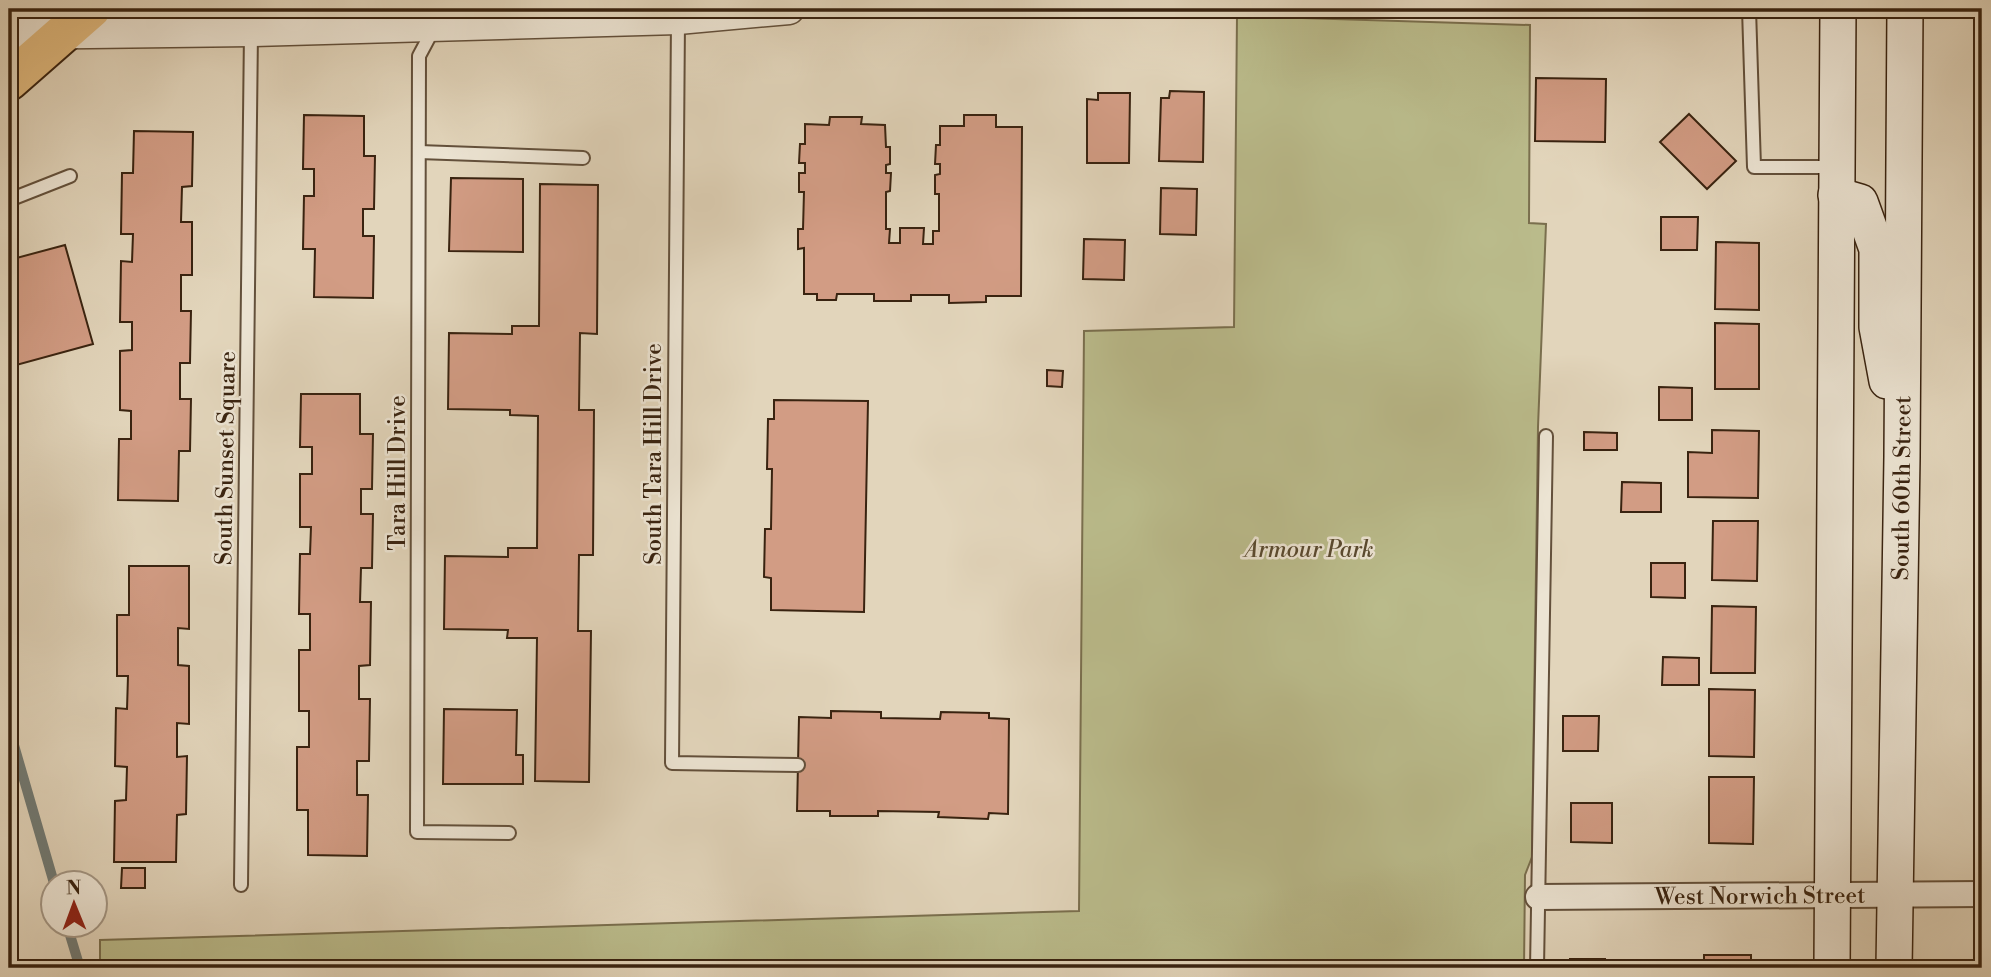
<svg xmlns="http://www.w3.org/2000/svg" width="1991" height="977" viewBox="0 0 1991 977" font-family="'Libre Bodoni',serif">
<rect width="100%" height="100%" fill="#e2d5bb"/>
<filter id="stains"><feTurbulence type="fractalNoise" baseFrequency=".00286" numOctaves="4"/><feColorMatrix values="0 0 0 0 .2 0 0 0 0 .09 0 0 0 0 .02 0 0 0 .5 -.17"/></filter>
<radialGradient id="worn" r=".72"><stop offset=".6" stop-color="#630" stop-opacity="0"/><stop offset="1" stop-color="#630" stop-opacity=".3"/></radialGradient>
<path fill="#babb8b" stroke="#7a6f4e" stroke-width="2" d="M1237 16 1530 25 1529 223 1546 224 1538 427 1532 857 1525 875 1524 968H100V940L1079 911 1084 331 1234 327Z"/>
<g fill="none" stroke-linecap="round" stroke-linejoin="round">
<g stroke="#727b75" stroke-width="10">
<path d="M9 728 54 883"/>
<path d="M67 925 80 968"/>
</g>
</g>
<g fill="#d29c84" stroke="#392310" stroke-width="2">
<path d="M1979 70H1982V113H1978Z"/>
<path d="M1536 78 1606 79 1605 142 1535 141Z"/>
<path d="M1170 91 1204 92 1203 162 1159 161 1161 98H1169Z"/>
<path d="M1098 93H1130L1129 163H1087V99L1098 100Z"/>
<path d="M1689 114 1736 161 1707 189 1660 142Z"/>
<path d="M304 115 364 116V156H375L374 209H363V236H374L373 298 314 297 315 249H303L304 196H314V169H303Z"/>
<path d="M964 115H996V127H1022L1021 296H986V302L949 303V295H911V301H874V294H837L836 300H817V294H804V248L798 249V229H803L804 192H799V173H805V163H799L800 144H805V124L829 125 830 117H862L861 124 885 125 886 147H890V164L886 165V173H891L890 191 886 192V229H890L889 243H900V228H924L923 244H933V231H939V194H935V175L940 174V164H935L936 145H940V126H964Z"/>
<path d="M134 131 193 132 192 186 182 187 181 222H192V275H181V311H191L190 363H180V399H191L190 451H179L178 501 118 500 119 439H131V411L120 410V351L132 350V322H120L121 261 132 262 133 234H121L122 173H133Z"/>
<path d="M451 178 523 179V252L449 251Z"/>
<path d="M540 184 598 185 597 334 580 333 579 410H594L593 555H579L578 631H591L589 782 535 781 537 638H507L508 630 444 629 445 556 508 557V548H537L538 416 510 415V410L448 409 449 333 512 334V326H539Z"/>
<path d="M1161 188 1197 189 1196 235 1160 234Z"/>
<path d="M1661 217H1698L1697 250H1661Z"/>
<path d="M1084 239 1125 240 1124 280 1083 279Z"/>
<path d="M1716 242 1759 243V310L1715 309Z"/>
<path d="M65 245 93 344 9 367V260Z"/>
<path d="M1715 323 1759 324V389H1715Z"/>
<path d="M1047 370 1063 371 1062 387 1047 386Z"/>
<path d="M1659 387 1692 388V420H1659Z"/>
<path d="M301 394H360V434H373L372 489H361V514H373L372 568H361L360 602H371L370 665 359 666V699H370L369 761H357V795H368L367 856 308 855V810H297V747H309V711H299V650H310V614H299L300 554H310L311 527H300V474H312V447H300Z"/>
<path d="M774 400 868 401 864 612 771 610V578L764 577 765 529H771L772 469H767L768 419H774Z"/>
<path d="M1712 430 1759 431 1758 498 1688 497V452L1712 453Z"/>
<path d="M1584 432 1617 433V450H1584Z"/>
<path d="M1622 482 1661 483V512H1621Z"/>
<path d="M1713 521H1758L1757 581 1712 580Z"/>
<path d="M1651 563H1685V598L1651 597Z"/>
<path d="M129 566H189V629L178 628V665L189 666V724L177 723V757L187 756 186 814 177 815 176 862H114L115 801 126 800 127 767 115 766 116 708 127 709 128 676H117V615H129Z"/>
<path d="M1712 606 1756 607 1755 673H1711Z"/>
<path d="M1663 657 1699 658V685H1662Z"/>
<path d="M1709 689 1755 690 1754 757 1709 756Z"/>
<path d="M444 709 517 710 516 755H523V784H443Z"/>
<path d="M831 711 881 712V718L940 719 941 712 989 713V718L1009 719 1008 814 989 813 988 819 938 817 939 812 878 811V816H830V811H797L799 717 831 718Z"/>
<path d="M1563 716H1599L1598 751H1563Z"/>
<path d="M1709 777H1754L1753 844 1709 843Z"/>
<path d="M1571 803H1612V843L1571 842Z"/>
<path d="M122 868H145V888H121Z"/>
<rect x="1704" y="955" width="47" height="13"/>
<rect x="1570" y="959" width="35" height="9"/>
</g>
<g fill="none" stroke-linecap="round" stroke-linejoin="round">
<defs>
<g id="service">
<path d="M434 9 435 26 419 56 417 832 509 833"/>
<path d="M1749 9 1754 167H1833"/>
<path d="M678 20 672 763 798 765"/>
<path d="M419 152 583 158"/>
<path d="M9 200 70 176"/>
<path d="M241 885 251 32"/>
<path d="M1537 968 1546 436"/>
</g>
<g id="minor">
<path id="s1" d="M1538 897 1982 894"/>
</g>
<path id="tertiary" d="M9 34 251 31 678 19 789 9"/>
<g id="secondary">
<path d="M1836 195 1860 202 1877 249V327L1887 381"/>
<path d="M1832 968 1838 9"/>
<path id="s2" d="M1894 968 1902 457 1905 9"/>
</g>
<path id="primary" d="M9 81 91 9"/>
</defs>
<use href="#service" stroke="#63503b" stroke-width="16"/>
<use href="#minor" stroke="#63503b" stroke-width="28"/>
<use href="#tertiary" stroke="#63503b" stroke-width="33"/>
<use href="#secondary" stroke="#392310" stroke-width="38"/>
<use href="#primary" stroke="#392310" stroke-width="42"/>
<use href="#service" stroke="#ece4d3" stroke-width="12"/>
<use href="#minor" stroke="#ece4d3" stroke-width="24"/>
<use href="#tertiary" stroke="#ece4d3" stroke-width="30"/>
<use href="#secondary" stroke="#ece4d3" stroke-width="35"/>
<use href="#primary" stroke="#e1ba7e" stroke-width="38"/>
</g>
<g text-anchor="middle" stroke-width="5" stroke-linejoin="round" paint-order="stroke">
<g font-size="23" fill="#392310" stroke="#ece4d3">
<text transform="translate(653 454) rotate(-90)" y="8">South Tara Hill Drive</text>
<text transform="translate(225 458) rotate(-89)" y="8">South Sunset Square</text>
<text transform="translate(397 473) rotate(-90)" y="8">Tara Hill Drive</text>
<text dy="8" stroke="none"><textPath href="#s2" startOffset="480">South 60th Street</textPath></text>
<text dy="8" stroke="none"><textPath href="#s1" startOffset="222">West Norwich Street</textPath></text>
</g>
<g font-size="23" font-style="italic" fill="#59492f" stroke="#ece4d3">
<text x="1309" y="557">Armour Park</text>
</g>
</g>
<rect width="1991" height="977" fill="none" stroke="#e2d5bb" stroke-width="35"/>
<rect x="10" y="10" width="1970" height="956" fill="none" stroke="#392310" stroke-width="3.5"/>
<rect x="18" y="18" width="1956" height="942" fill="none" stroke="#392310" stroke-width="2"/>
<g transform="translate(74 904) rotate(359)"><circle r="33" fill="#ece4d3" stroke="#a49785" stroke-width="2"/>
<path d="M0-5L12 26L0 18L-12 26Z" fill="#8f2418"/>
<text y="-10" font-size="19" font-weight="bold" text-anchor="middle" fill="#392310">N</text>
</g>
<rect width="100%" height="100%" filter="url(#stains)"/>
<rect width="100%" height="100%" fill="url(#worn)"/>
</svg>
